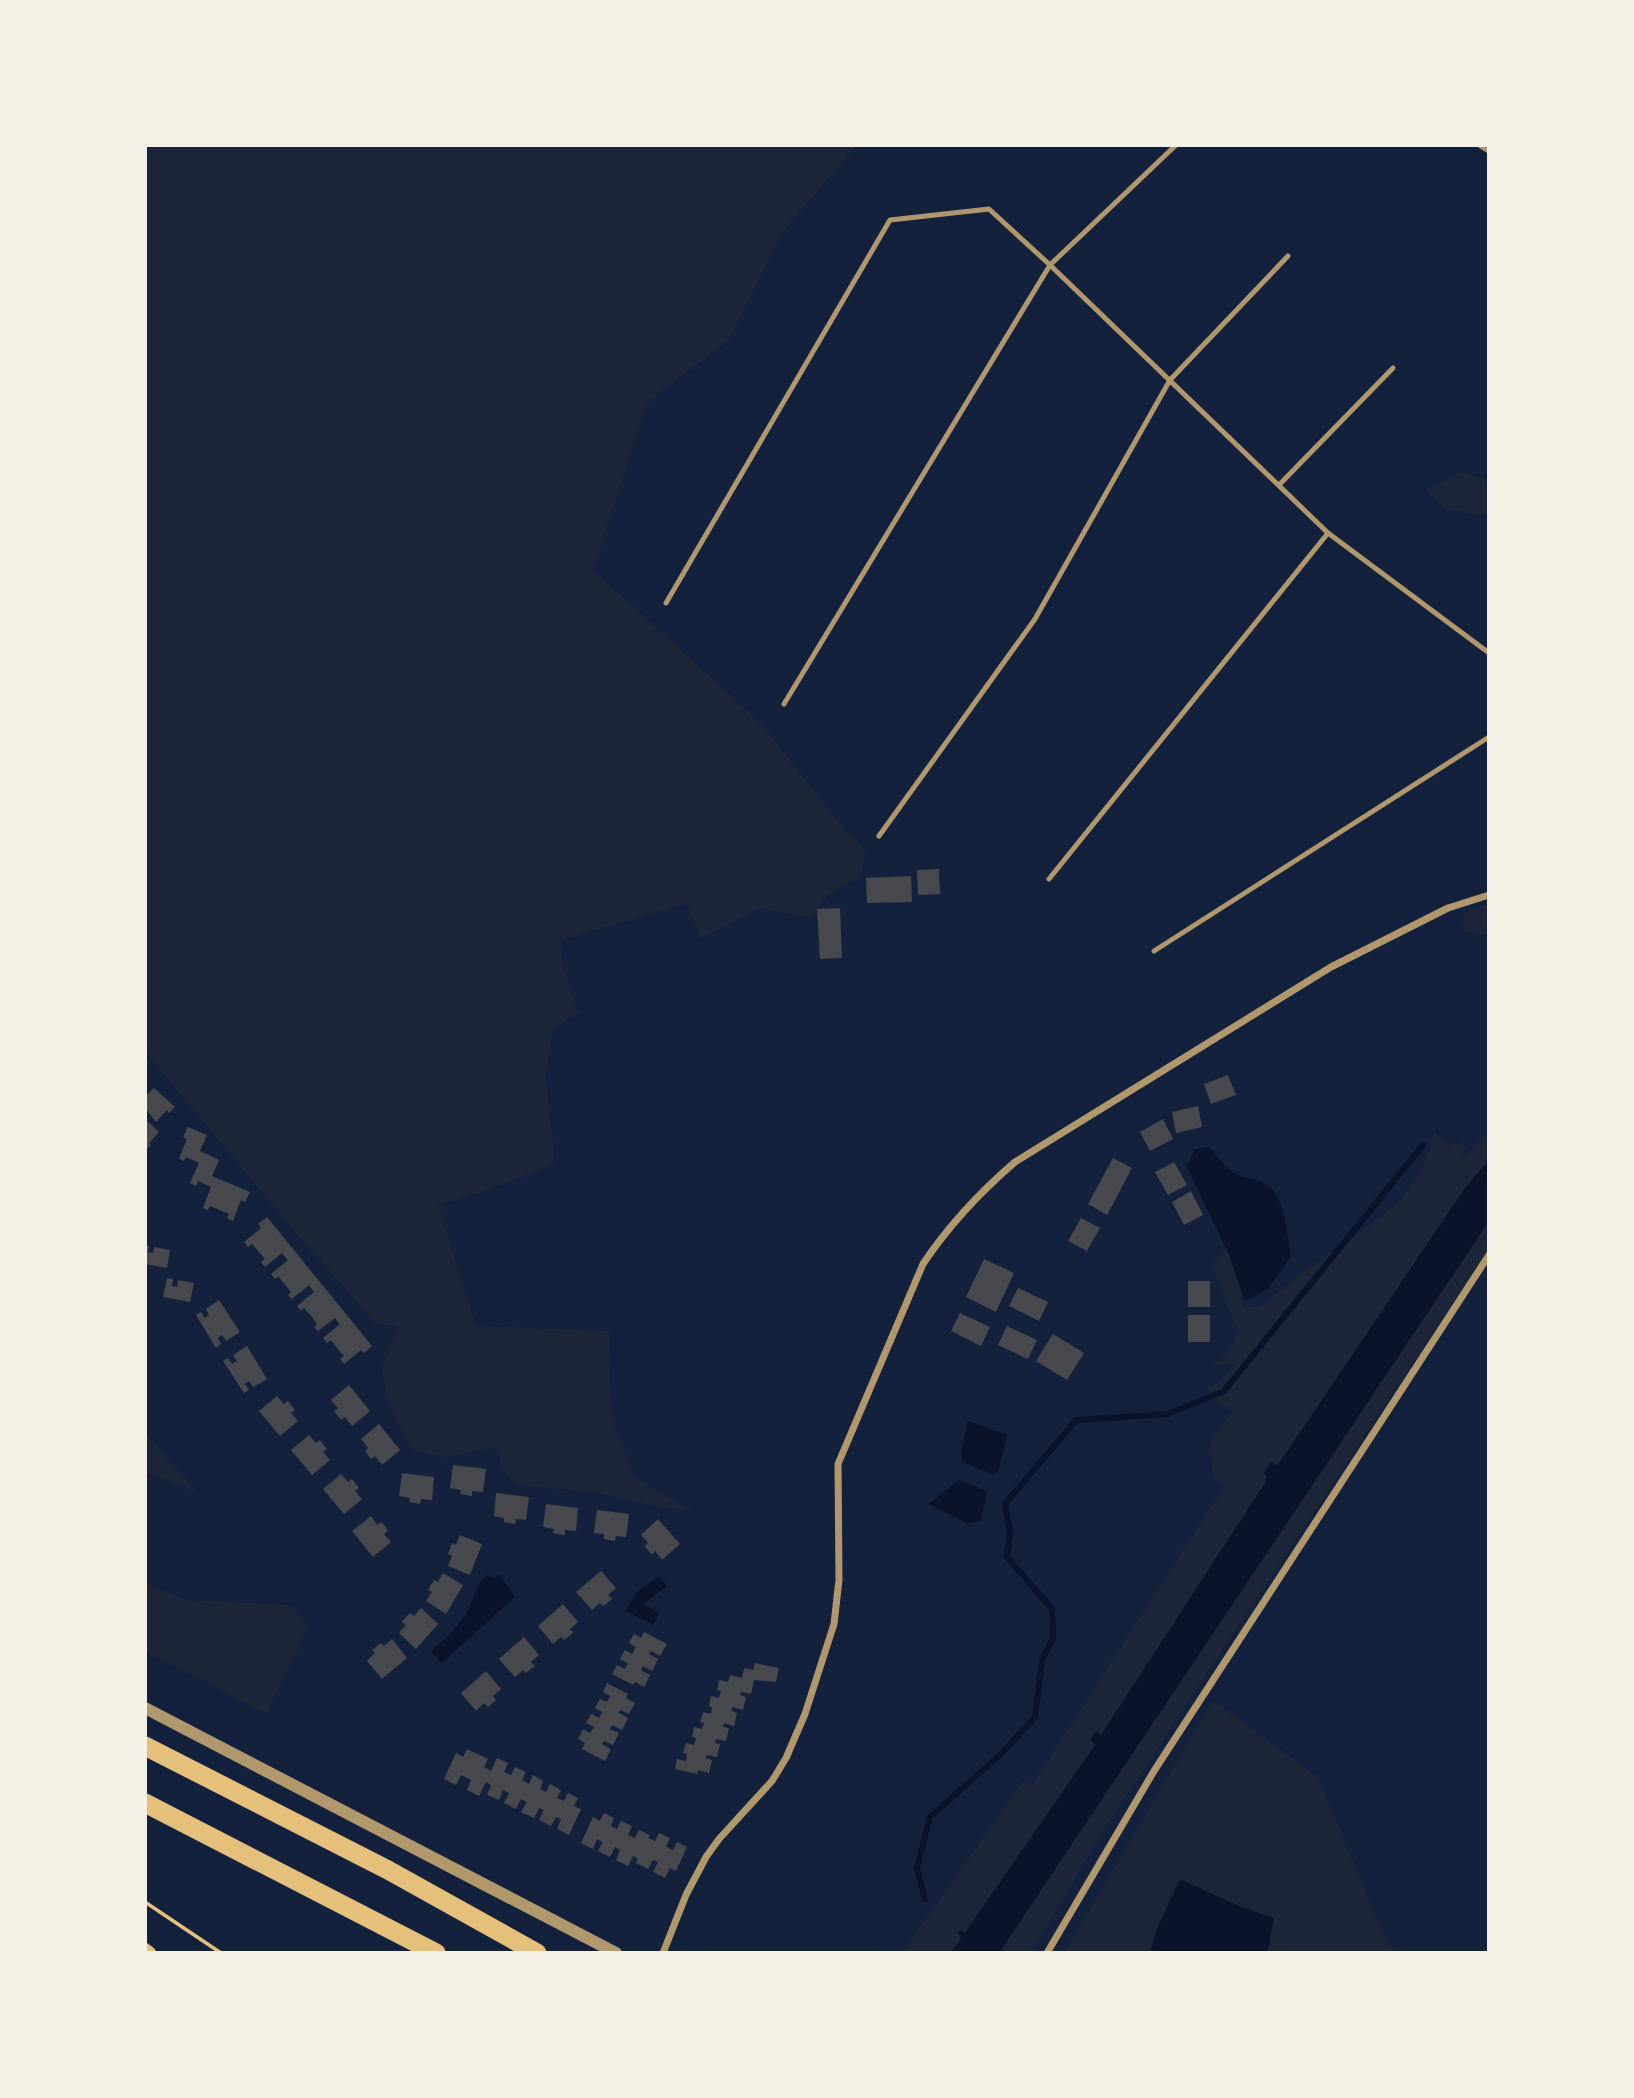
<svg xmlns="http://www.w3.org/2000/svg" width="1634" height="2098" viewBox="0 0 1634 2098" font-family="'Archivo Narrow',sans-serif">
<rect width="100%" height="100%" fill="#14213d"/>
<g fill="#1d2539">
<path d="M145 145H857L782 233 729 340 647 403 593 570 761 723 848 834 865 849 861 878C839 886 821 896 813 918L760 908 701 939 686 904 561 940 563 967 579 1013 552 1029 546 1077 555 1164 480 1193 438 1205 476 1326 609 1331 611 1413 632 1475 693 1511 660 1507 594 1492 518 1485 501 1469 498 1447 446 1457 414 1451 388 1404 382 1367 399 1326 376 1324 297 1234 145 1052Z"/>
<path d="M1459 472 1489 480V516L1445 509 1426 490Z"/>
<path d="M1489 903V935L1463 931 1464 913Z"/>
<path d="M1489 1130V1160L1465 1188 1278 1466 1274 1463 1263 1474 1267 1476 1265 1483 1101 1735 1096 1731V1743L964 1933 960 1931 961 1938 951 1953H902L1022 1782 1032 1785 1225 1485 1213 1480 1210 1441 1233 1410 1205 1393 1238 1363 1213 1366 1230 1349 1238 1331 1212 1265 1234 1238 1242 1307H1260L1309 1268 1382 1216 1401 1199 1422 1169 1434 1132 1449 1146 1464 1141 1461 1161Z"/>
<path d="M1489 1221V1248L1110 1820 1031 1953H999Z"/>
<path d="M145 1432 196 1491 145 1472Z"/>
<path d="M145 1583 187 1600 291 1605 308 1626 267 1714 145 1651Z"/>
<path d="M1213 1700 1318 1777 1380 1927 1395 1953H1064Z"/>
</g>
<g fill="#0b132b">
<path d="M1209 1147C1218 1157 1228 1172 1241 1176 1252 1180 1262 1179 1271 1188 1286 1203 1287 1237 1291 1256L1268 1289 1245 1301 1229 1255 1187 1166 1195 1149Z"/>
<path d="M1489 1160V1221L999 1953H951L961 1938 958 1933 960 1930 965 1933 1096 1744 1090 1740 1096 1731 1101 1735 1265 1483 1267 1476 1263 1474 1271 1462 1278 1465 1465 1188Z"/>
<path d="M968 1421 1007 1435 999 1468 994 1475 963 1462 961 1452Z"/>
<path d="M959 1480 987 1491 981 1521 967 1523 928 1504Z"/>
<path d="M487 1575 494 1578 500 1575 515 1597 442 1663 431 1651C444 1639 457 1629 466 1614 474 1600 475 1586 487 1575Z"/>
<path d="M659 1576 667 1586 643 1604 659 1613 653 1625 626 1611 636 1593Z"/>
<path d="M1180 1879 1241 1907 1274 1918 1268 1951 1266 1953H1150L1158 1926Z"/>
</g>
<g fill="none" stroke-linecap="round" stroke-linejoin="round">
<path stroke="#0b132b" stroke-width="6" d="M925 1900 917 1868 930 1817 1001 1754 1035 1717 1042 1660 1053 1638 1052 1609 1007 1557 1010 1532 1005 1504 1076 1420 1168 1414 1224 1391 1423 1145"/>
</g>
<g fill="#48494c">
<path d="M939 869 940 894 918 895 917 870Z"/>
<path d="M911 876 912 902 867 903 866 878Z"/>
<path d="M840 908 842 958 820 959 817 909Z"/>
<path d="M1228 1075 1236 1095 1211 1104 1204 1084Z"/>
<path d="M154 1088 175 1107 169 1113 167 1110 156 1122 145 1108V1097Z"/>
<path d="M1198 1106 1202 1127 1176 1133 1172 1112Z"/>
<path d="M145 1119 159 1132 149 1143 151 1145 145 1151Z"/>
<path d="M1163 1119 1173 1139 1150 1151 1140 1132Z"/>
<path d="M188 1127 207 1135 200 1151 219 1160 212 1176 250 1192 245 1202 241 1200 233 1221 227 1218 229 1214 210 1206 208 1210 203 1208 211 1187 198 1181 196 1186 190 1183 199 1163 186 1157 184 1161 179 1159 187 1139 183 1137Z"/>
<path d="M1113 1158 1132 1168 1107 1215 1088 1204Z"/>
<path d="M1174 1162 1187 1185 1168 1195 1155 1172Z"/>
<path d="M1191 1191 1203 1215 1184 1225 1172 1202Z"/>
<path d="M267 1217 372 1346 364 1353 361 1350 344 1364 340 1359 344 1356 337 1348 331 1340 327 1343 323 1338 340 1324 337 1321 335 1318 318 1331 314 1327 317 1324 311 1316 304 1308 301 1311 297 1306 314 1292 309 1285 292 1299 288 1295 291 1292 278 1276 275 1279 271 1274 288 1260 285 1257 282 1253 265 1267 261 1262 265 1259 252 1244 248 1247 244 1242 261 1228 258 1224Z"/>
<path d="M1081 1218 1100 1228 1087 1251 1068 1241Z"/>
<path d="M145 1245 149 1246 148 1252 153 1253 154 1247 170 1250 167 1268 145 1264Z"/>
<path d="M984 1259 1014 1273 996 1312 966 1297Z"/>
<path d="M167 1278 173 1279 172 1286 177 1287 178 1280 194 1283 190 1302 163 1297Z"/>
<rect x="1188" y="1281" width="22" height="26"/>
<path d="M1018 1288 1048 1302 1039 1321 1009 1306Z"/>
<path d="M219 1300 240 1332 226 1341 222 1335 218 1338 221 1344 216 1348 196 1315 201 1312 205 1318 209 1315 206 1309Z"/>
<path d="M960 1313 990 1327 981 1346 951 1331Z"/>
<rect x="1188" y="1315" width="22" height="27"/>
<path d="M1007 1326 1037 1340 1028 1359 998 1345Z"/>
<path d="M1053 1334 1084 1353 1067 1380 1036 1361Z"/>
<path d="M247 1346 267 1379 253 1387 249 1381 245 1384 249 1390 244 1393 223 1361 228 1358 232 1364 237 1361 233 1355Z"/>
<path d="M349 1385 370 1411 352 1426 345 1417 341 1420 338 1416 334 1411 338 1408 331 1400Z"/>
<path d="M277 1396 284 1404 288 1401 295 1410 291 1413 298 1421 280 1436 259 1411Z"/>
<path d="M379 1424 400 1450 382 1465 375 1456 371 1459 365 1451 368 1448 361 1439Z"/>
<path d="M309 1435 316 1443 320 1440 327 1449 323 1452 330 1460 312 1475 291 1450Z"/>
<path d="M453 1465 486 1469 483 1492 472 1491V1496L460 1494 461 1490 450 1488Z"/>
<path d="M402 1473 434 1477 432 1500 421 1499 420 1504 415 1503 409 1502 410 1498 399 1496Z"/>
<path d="M341 1474 348 1482 352 1479 359 1488 355 1491 362 1499 344 1514 323 1489Z"/>
<path d="M496 1493 529 1497 526 1520 516 1519 515 1524 504 1522V1518L494 1516Z"/>
<path d="M546 1504 578 1508 576 1531 565 1530V1535L553 1533 554 1529 543 1527Z"/>
<path d="M597 1510 629 1514 626 1537 616 1536 615 1541 604 1539V1534L594 1533Z"/>
<path d="M371 1516 377 1525 381 1522 385 1526 388 1531 384 1534 391 1542 373 1557 352 1531Z"/>
<path d="M658 1519 680 1544 662 1560 655 1551 652 1555 648 1550 644 1546 648 1543 641 1535Z"/>
<path d="M460 1535 482 1544 470 1575 448 1566 452 1556 448 1554 452 1543 456 1545Z"/>
<path d="M601 1571 616 1588 608 1595 612 1599 603 1606 600 1603 592 1610 576 1592Z"/>
<path d="M443 1573 463 1585 446 1614 426 1601 432 1592 428 1590 434 1580 438 1582Z"/>
<path d="M563 1604 578 1622 570 1629 573 1633 564 1640 561 1637 553 1644 538 1626Z"/>
<path d="M421 1608 438 1624 416 1649 399 1633 406 1625 402 1622 406 1617 410 1613 414 1616Z"/>
<path d="M644 1632 667 1644 660 1656 651 1651 649 1654 658 1659 652 1671 643 1666 641 1670 650 1675 644 1687 635 1682 633 1685 612 1674 617 1665 625 1669 628 1663 620 1659 625 1650 632 1654 636 1647 629 1643 634 1634 641 1638Z"/>
<path d="M524 1637 539 1655 531 1662 535 1666 526 1673 523 1670 515 1677 499 1659Z"/>
<path d="M392 1639 407 1658 382 1679 367 1661 375 1653 372 1650 381 1643 384 1646Z"/>
<path d="M755 1663 779 1668 776 1682 754 1680 751 1694 741 1692 740 1695 746 1697 743 1710 732 1707V1711L737 1713 734 1726 724 1723 723 1727 729 1728 726 1741 716 1739 715 1743 720 1744 717 1757 707 1755 706 1758 712 1760 709 1773 698 1770 697 1774 675 1769 677 1759 686 1761 687 1754 683 1753 686 1743 694 1745 696 1738 692 1737 694 1727 702 1729 704 1723 700 1722 703 1712 711 1714 712 1707 709 1706 711 1696 719 1698 721 1691 717 1690 719 1680 728 1682 730 1675 742 1678 744 1668 753 1670Z"/>
<path d="M486 1671 501 1689 493 1696 496 1700 488 1707 484 1703 476 1711 461 1693Z"/>
<path d="M607 1683 628 1694 626 1698 635 1703 629 1714 620 1710 619 1713 628 1718 622 1730 612 1725 610 1729 619 1733 613 1745 604 1741 602 1744 611 1749 605 1761 582 1749 585 1743 578 1739 583 1729 590 1733 594 1727 586 1723 591 1714 599 1718 602 1712 595 1708 600 1699 607 1702 610 1696 603 1692Z"/>
<path d="M467 1749 488 1759 484 1767 491 1771 497 1758 508 1763 504 1772 511 1775 515 1767 526 1772 522 1780 529 1784 533 1775 543 1781 540 1789 546 1792 550 1784 561 1790 557 1798 564 1801 568 1793 578 1798 574 1806 581 1809 569 1835 557 1829 561 1819 556 1817 551 1826 539 1820 544 1810 539 1808 534 1818 521 1812 527 1802 521 1799 516 1809 504 1803 509 1793 503 1790 499 1800 487 1795 491 1785 486 1782 479 1796 467 1790 471 1780 461 1775 456 1785 444 1779 456 1753 463 1757Z"/>
<path d="M604 1813 614 1818 611 1826 617 1829 621 1821 632 1826 628 1835 635 1838 639 1830 650 1835 648 1838 655 1841 659 1833 670 1838 666 1847 673 1850 677 1842 687 1847 676 1871 670 1868 665 1878 653 1872 658 1862 653 1860 648 1869 636 1863 638 1859 633 1856 628 1866 616 1860 620 1850 615 1847 610 1857 598 1851 603 1842 597 1839 593 1849 581 1843 593 1817 600 1821Z"/>
</g>
<g fill="none" stroke-linecap="round" stroke-linejoin="round">
<path stroke="#e5c07b" stroke-width="3.5" d="M145 1902 221 1953"/>
<g stroke="#b1986c" stroke-width="5">
<path d="M1279 485 1393 368"/>
<path d="M666 603 890 220 989 209 1050 265 1328 533 1489 653"/>
<path d="M784 704 1050 265 1176 145"/>
<path d="M879 836 1035 619 1170 380 1288 256"/>
<path d="M1049 879 1328 533"/>
<path d="M1154 951 1489 737"/>
</g>
<g stroke="#b1986c" stroke-width="7">
<path d="M1481 145 1489 150"/>
<path d="M663 1953 686 1895 706 1857 719 1839 772 1781 786 1758 805 1714 834 1624 839 1580 838 1464 923 1264C949 1225 979 1193 1015 1162L1331 967 1448 908 1489 895"/>
<path d="M1047 1953 1154 1771 1489 1255"/>
</g>
<path stroke="#b1986c" stroke-width="12" d="M145 1708 616 1953"/>
<path stroke="#e5c07b" stroke-width="14" d="M145 1950 149 1953"/>
<g stroke="#e5c07b" stroke-width="19">
<path d="M145 1746 388 1870 537 1953"/>
<path d="M145 1803 436 1953"/>
</g>
</g>
<rect width="1634" height="2098" fill="none" stroke="#f6f1e7" stroke-width="294"/>
</svg>
